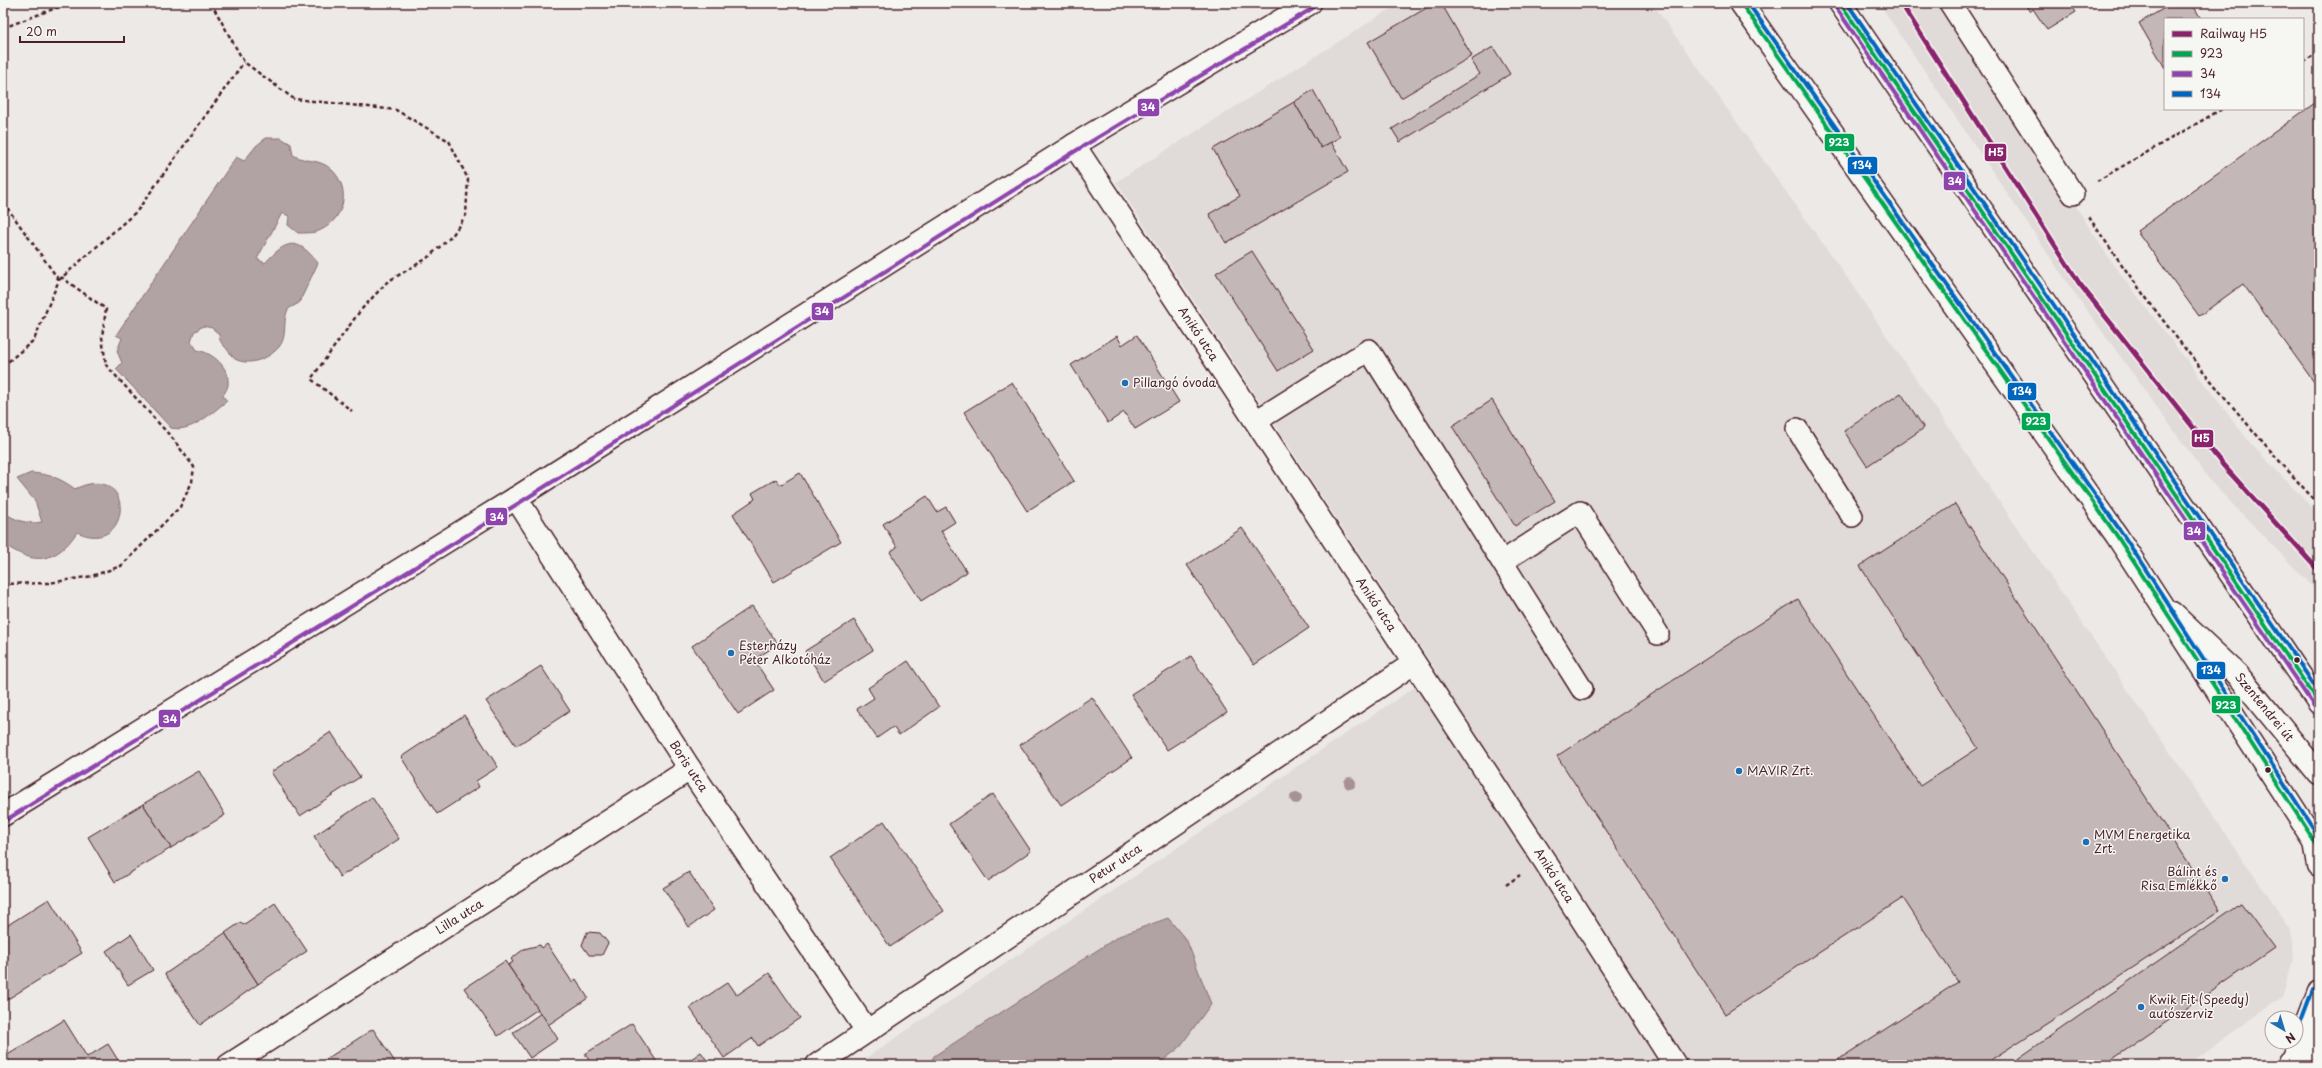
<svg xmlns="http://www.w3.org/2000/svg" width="2322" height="1068" viewBox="0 0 2322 1068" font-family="'Playpen Sans',sans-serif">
<rect width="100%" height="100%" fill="#ece9e6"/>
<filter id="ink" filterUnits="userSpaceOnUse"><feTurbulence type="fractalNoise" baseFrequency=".025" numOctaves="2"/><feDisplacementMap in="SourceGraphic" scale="8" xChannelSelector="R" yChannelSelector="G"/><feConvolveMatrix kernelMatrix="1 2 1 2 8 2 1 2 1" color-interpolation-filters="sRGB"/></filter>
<g filter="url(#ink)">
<g fill="#e0dad8">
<path d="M1400 3H1652L1845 275 2291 930 2293 960 2282 997 2187 1065H862L860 1062 1437 672 1116 182Z"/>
<path d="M1879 3H1946L2112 263 2250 443 2319 515V593L2212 483 2073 291Z"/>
</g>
<g fill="#b1a2a3" stroke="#886e73">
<path d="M266 138H281L291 144 293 155C306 163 320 158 332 170 353 190 343 223 316 232 311 233 303 233 298 233L288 225 289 216 282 213 257 259 265 263C286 240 297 236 318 263L299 303 288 309C282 322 288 336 279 347 270 358 249 367 235 359 232 357 229 352 227 349 222 344 219 341 219 334L212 328 203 326 194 332 191 341 197 350C213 353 230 367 228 385 228 388 224 393 223 396L227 401C211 413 192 433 171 428L116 369 122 363 117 351 122 338 116 335 236 157 244 161 256 146Z"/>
<path d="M31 473C49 474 60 478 75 489 137 459 133 558 77 532 63 554 43 567 17 552 12 549 5 547 3 540 1 533 3 520 3 512 15 520 27 525 42 522L35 501 17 479Z"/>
<path d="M1168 918 1187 941 1211 1004 1179 1048 1157 1065H929L934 1056 1119 936Z"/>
</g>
<g fill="#c4b7b7" stroke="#4a1f2b">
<path d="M1435 3H1441L1472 56 1401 98 1368 42Z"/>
<path d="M2024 3H2082L2073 8 2076 12 2047 30 2033 9 2030 12Z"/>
<path d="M2173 3H2192L2201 19H2165V68L2139 23Z"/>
<path d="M1493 47 1510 74 1400 142 1392 129 1480 74 1471 60Z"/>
<path d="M1313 90 1340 137 1321 148 1294 102Z"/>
<path d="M2319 100V389L2243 284 2199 316 2137 231Z"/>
<path d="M1294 102 1321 148 1331 142 1348 172 1226 243 1209 214 1240 196 1213 149Z"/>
<path d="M1252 251 1314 349 1278 371 1216 273Z"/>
<path d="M1137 335 1179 402 1135 429 1124 412 1108 423 1071 365 1117 336 1122 345Z"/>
<path d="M1012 382 1074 481 1027 511 964 412Z"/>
<path d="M1901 393 1924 428 1867 466 1844 431Z"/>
<path d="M1492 400 1555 501 1515 526 1452 426Z"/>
<path d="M800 473 841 542 774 582 733 514 755 499 752 493 776 479 780 485Z"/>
<path d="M927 496 937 512 946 507 955 522 941 531 967 572 921 601 890 552 897 547 883 524Z"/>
<path d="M1955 504 2220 911 1983 1065H1830L1958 982 1903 898 1725 1014 1557 756 1798 599 1920 786 1978 748 1860 566Z"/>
<path d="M1242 528 1309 628 1254 665 1187 565Z"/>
<path d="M752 606 778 644 754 660 774 690 738 714 692 646Z"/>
<path d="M854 620 873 650 824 681 805 651Z"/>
<path d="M1191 656 1227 712 1167 750 1131 694Z"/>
<path d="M908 661 939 707 899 735 893 727 877 738 857 709 874 698 868 688Z"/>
<path d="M541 666 570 711 516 746 486 701Z"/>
<path d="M1092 697 1132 758 1061 805 1020 745Z"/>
<path d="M464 715 498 767 476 781 479 787 437 814 401 757Z"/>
<path d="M331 732 360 777 300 816 271 772Z"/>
<path d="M199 771 225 815 171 848 143 804Z"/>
<path d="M993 794 1031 851 988 881 949 824Z"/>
<path d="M372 797 399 839 340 877 314 836Z"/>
<path d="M143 804 171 848 115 882 88 837Z"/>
<path d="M884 821 944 911 890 947 830 858Z"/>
<path d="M689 872 714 910 689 927 663 888Z"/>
<path d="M49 899 82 953 3 1002V928Z"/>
<path d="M275 903 307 951 258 984 225 933 241 922 243 925Z"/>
<path d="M2241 903 2274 948 2104 1065H2009Z"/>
<path d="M587 932 600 933 608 943 602 955H589L582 945Z"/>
<path d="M225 933 258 984 200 1025 165 974Z"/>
<path d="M131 934 153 970 128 985 106 951Z"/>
<path d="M547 944 572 982 576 979 588 998 548 1025 508 965 513 962 511 959 524 949 540 945 542 948Z"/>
<path d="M505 961 538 1009 498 1036 464 988Z"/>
<path d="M769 973 800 1018 758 1046 753 1038 724 1058 690 1008 728 982 737 995Z"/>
<path d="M541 1013 558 1039 530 1058 513 1033Z"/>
<path d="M64 1020 87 1057 108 1044 121 1065H12L6 1056Z"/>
<path d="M632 1024 659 1065H592L585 1054Z"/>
<path d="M373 1029 397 1065H317Z"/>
<path d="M701 1052 710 1065H683Z"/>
</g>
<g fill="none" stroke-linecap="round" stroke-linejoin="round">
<defs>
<g id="service">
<path d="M1950 3 2073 194"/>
<path d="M1256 421 1369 350 1582 689"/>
<path d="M1797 429 1852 516"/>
<path d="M1503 561 1580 512 1658 634"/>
</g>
<g id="minor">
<path id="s1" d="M1074 145 1544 860 1675 1065"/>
<path id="s2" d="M516 498 690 769 867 1031"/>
<path d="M3 815 516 498 1074 145 1310 3"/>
<path id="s3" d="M229 1065 690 769"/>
<path id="s4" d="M817 1065 1414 663"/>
</g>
<g id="tertiary">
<path d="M2315 842 2319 865"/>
<path d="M2293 1060 2319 992"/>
<path d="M2290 1062 2319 1044"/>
</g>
<g id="secondary">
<path id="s5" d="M2172 613 2237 674 2319 774"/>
</g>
<g id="primary">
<path d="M1741 3 2117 536 2319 848"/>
<path d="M1840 3 2319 703"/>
</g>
</defs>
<use href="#service" stroke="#4a1f2b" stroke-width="24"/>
<use href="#minor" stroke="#4a1f2b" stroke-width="25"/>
<use href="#tertiary" stroke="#4a1f2b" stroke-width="25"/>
<use href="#secondary" stroke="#4a1f2b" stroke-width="25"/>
<use href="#primary" stroke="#4a1f2b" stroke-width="25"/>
<g stroke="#4a1f2b" stroke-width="2.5" stroke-dasharray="4 3" stroke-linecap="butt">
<path d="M211 3 244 62 294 99 396 110 449 141 468 179 466 215 452 236 426 259 387 282 360 311 311 379 352 411"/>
<path d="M3 28 69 3"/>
<path d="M2303 62 2319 52"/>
<path d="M2097 181 2222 109"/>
<path d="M3 202 59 280"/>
<path d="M2089 217C2157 319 2236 414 2319 505"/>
<path d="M3 366 34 340 59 280 137 211 244 62"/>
<path d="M3 584 49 583 92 576 121 566 180 507 192 482 194 467 173 439 106 365 102 337 106 309 61 277"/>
<path d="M1506 885 1520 875"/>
</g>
<use href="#service" stroke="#f6f6f2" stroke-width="21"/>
<use href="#minor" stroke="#f6f6f2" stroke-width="22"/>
<use href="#tertiary" stroke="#f6f6f2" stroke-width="22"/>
<use href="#secondary" stroke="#f6f6f2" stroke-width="22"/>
<use href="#primary" stroke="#f6f6f2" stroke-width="22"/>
<defs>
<g id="bus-1">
<path d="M1741 3 2117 536 2319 848"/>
<path d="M1840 3 2319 703"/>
</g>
<g id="bus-2">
<path d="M1835 6 2314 706"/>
<path d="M6 820 519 503 1077 150 1313 8"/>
</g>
<g id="bus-3">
<path d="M1748 3 2122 533 2319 837"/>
<path d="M1847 3 2319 692"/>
<path d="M2296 1035 2313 990"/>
</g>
</defs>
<use href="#bus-1" stroke="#f6f6f2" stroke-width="7"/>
<use href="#bus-2" stroke="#f6f6f2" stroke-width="7"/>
<use href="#bus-3" stroke="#f6f6f2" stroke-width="7"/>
<use href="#bus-1" stroke="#00a651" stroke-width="4"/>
<use href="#bus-2" stroke="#8e44ad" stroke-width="4"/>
<use href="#bus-3" stroke="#0065bd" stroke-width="4"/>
<defs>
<path id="rail-1" d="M1901 3 2079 283 2223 465 2319 571"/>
</defs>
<use href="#rail-1" stroke="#f6f6f2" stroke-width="8"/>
<use href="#rail-1" stroke="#8a236c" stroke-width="5"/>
</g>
<g fill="#a69295">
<circle cx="1350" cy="783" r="6"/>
<circle cx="1296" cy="798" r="6"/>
</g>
</g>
<g fill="#1f6fb2" stroke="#f6f6f2" stroke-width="1.5">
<circle cx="1125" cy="383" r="4"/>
<circle cx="731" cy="653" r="4"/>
<circle cx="1739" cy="771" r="4"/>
<circle cx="2086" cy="842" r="4"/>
<circle cx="2225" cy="879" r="4"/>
<circle cx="2141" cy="1007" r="4"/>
</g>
<g fill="#4a1f2b" stroke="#f6f6f2" stroke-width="1.5">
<circle cx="2297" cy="660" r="3.5"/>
<circle cx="2268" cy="770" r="3.5"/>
</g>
<g text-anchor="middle" stroke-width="3" stroke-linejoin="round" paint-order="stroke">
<g font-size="12" fill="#4a1f2b" stroke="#f6f6f2">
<text dy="4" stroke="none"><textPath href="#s1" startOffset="226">Anikó utca</textPath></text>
<text dy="4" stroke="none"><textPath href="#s1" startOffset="550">Anikó utca</textPath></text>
<text dy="4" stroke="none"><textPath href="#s5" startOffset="132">Szentendrei út</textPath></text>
<text dy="4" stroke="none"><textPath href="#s2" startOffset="319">Boris utca</textPath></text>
<text dy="4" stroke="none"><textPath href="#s4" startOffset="360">Petur utca</textPath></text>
<text dy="4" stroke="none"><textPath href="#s1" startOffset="874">Anikó utca</textPath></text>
<text dy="4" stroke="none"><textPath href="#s3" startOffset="274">Lilla utca</textPath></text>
</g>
<g font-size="12" fill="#4a1f2b" stroke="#f6f6f2" text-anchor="start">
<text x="1133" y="387">Pillangó óvoda</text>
<text x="739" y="650">Esterházy<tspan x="739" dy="14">Péter Alkotóház</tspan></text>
<text x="1747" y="775">MAVIR Zrt.</text>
<text x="2094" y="839">MVM Energetika<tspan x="2094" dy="14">Zrt.</tspan></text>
<text x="2217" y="876" text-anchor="end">Bálint és<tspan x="2217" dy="14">Risa Emlékkő</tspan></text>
<text x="2149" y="1004">Kwik Fit (Speedy)<tspan x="2149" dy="14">autószerviz</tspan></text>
</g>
</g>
<g stroke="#f6f6f2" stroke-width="1.5">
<rect x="1137" y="98" width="23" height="19" rx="4" fill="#8e44ad"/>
<rect x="1824" y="133" width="31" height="19" rx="4" fill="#00a651"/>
<rect x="1984" y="143" width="23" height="19" rx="4" fill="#8a236c"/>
<rect x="1847" y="156" width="31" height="19" rx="4" fill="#0065bd"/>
<rect x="1943" y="171" width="23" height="20" rx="4" fill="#8e44ad"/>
<rect x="811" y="302" width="23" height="19" rx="4" fill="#8e44ad"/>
<rect x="2007" y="382" width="30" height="19" rx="4" fill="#0065bd"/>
<rect x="2021" y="412" width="30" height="19" rx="4" fill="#00a651"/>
<rect x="2191" y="429" width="23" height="19" rx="4" fill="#8a236c"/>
<rect x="485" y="507" width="23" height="19" rx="4" fill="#8e44ad"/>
<rect x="2183" y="521" width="23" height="20" rx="4" fill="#8e44ad"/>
<rect x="2196" y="661" width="30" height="19" rx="4" fill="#0065bd"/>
<rect x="2211" y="695" width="30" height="19" rx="4" fill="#00a651"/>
<rect x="158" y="709" width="23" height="19" rx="4" fill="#8e44ad"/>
</g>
<g font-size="11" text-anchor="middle" font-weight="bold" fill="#fff">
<text x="1148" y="111">34</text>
<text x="1839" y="146">923</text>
<text x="1996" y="156">H5</text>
<text x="1862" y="169">134</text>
<text x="1955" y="185">34</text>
<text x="822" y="315">34</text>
<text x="2022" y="395">134</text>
<text x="2036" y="425">923</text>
<text x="2202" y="442">H5</text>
<text x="497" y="521">34</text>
<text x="2194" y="535">34</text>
<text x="2211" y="674">134</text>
<text x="2226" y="709">923</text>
<text x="170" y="723">34</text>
</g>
<rect width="2322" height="1068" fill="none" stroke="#f6f6f2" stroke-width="16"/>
<rect x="8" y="8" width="2306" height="1052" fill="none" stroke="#4a1f2b" stroke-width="1.5" filter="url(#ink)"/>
<rect x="2164" y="18" width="140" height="92" fill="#f6f6f2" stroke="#b1a0a2"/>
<rect x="2172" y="31" width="20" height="6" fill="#8a236c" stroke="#b1a0a2"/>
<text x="2200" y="38" font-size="12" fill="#4a1f2b">Railway H5</text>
<rect x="2172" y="51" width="20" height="6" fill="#00a651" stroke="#b1a0a2"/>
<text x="2200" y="58" font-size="12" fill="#4a1f2b">923</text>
<rect x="2172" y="71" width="20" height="6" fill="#8e44ad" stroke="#b1a0a2"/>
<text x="2200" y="78" font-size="12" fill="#4a1f2b">34</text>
<rect x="2172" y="91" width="20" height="6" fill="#0065bd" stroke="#b1a0a2"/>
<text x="2200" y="98" font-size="12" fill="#4a1f2b">134</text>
<g transform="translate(2284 1030) rotate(142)"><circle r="19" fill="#f6f6f2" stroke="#b1a0a2"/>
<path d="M0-3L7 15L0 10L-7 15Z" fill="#1f6fb2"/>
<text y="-6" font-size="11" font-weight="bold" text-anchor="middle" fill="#4a1f2b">N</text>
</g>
<path d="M20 36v6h104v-6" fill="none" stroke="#4a1f2b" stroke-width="2"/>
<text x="26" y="36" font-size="12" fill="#4a1f2b" stroke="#f6f6f2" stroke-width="3" paint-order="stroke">20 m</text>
</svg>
